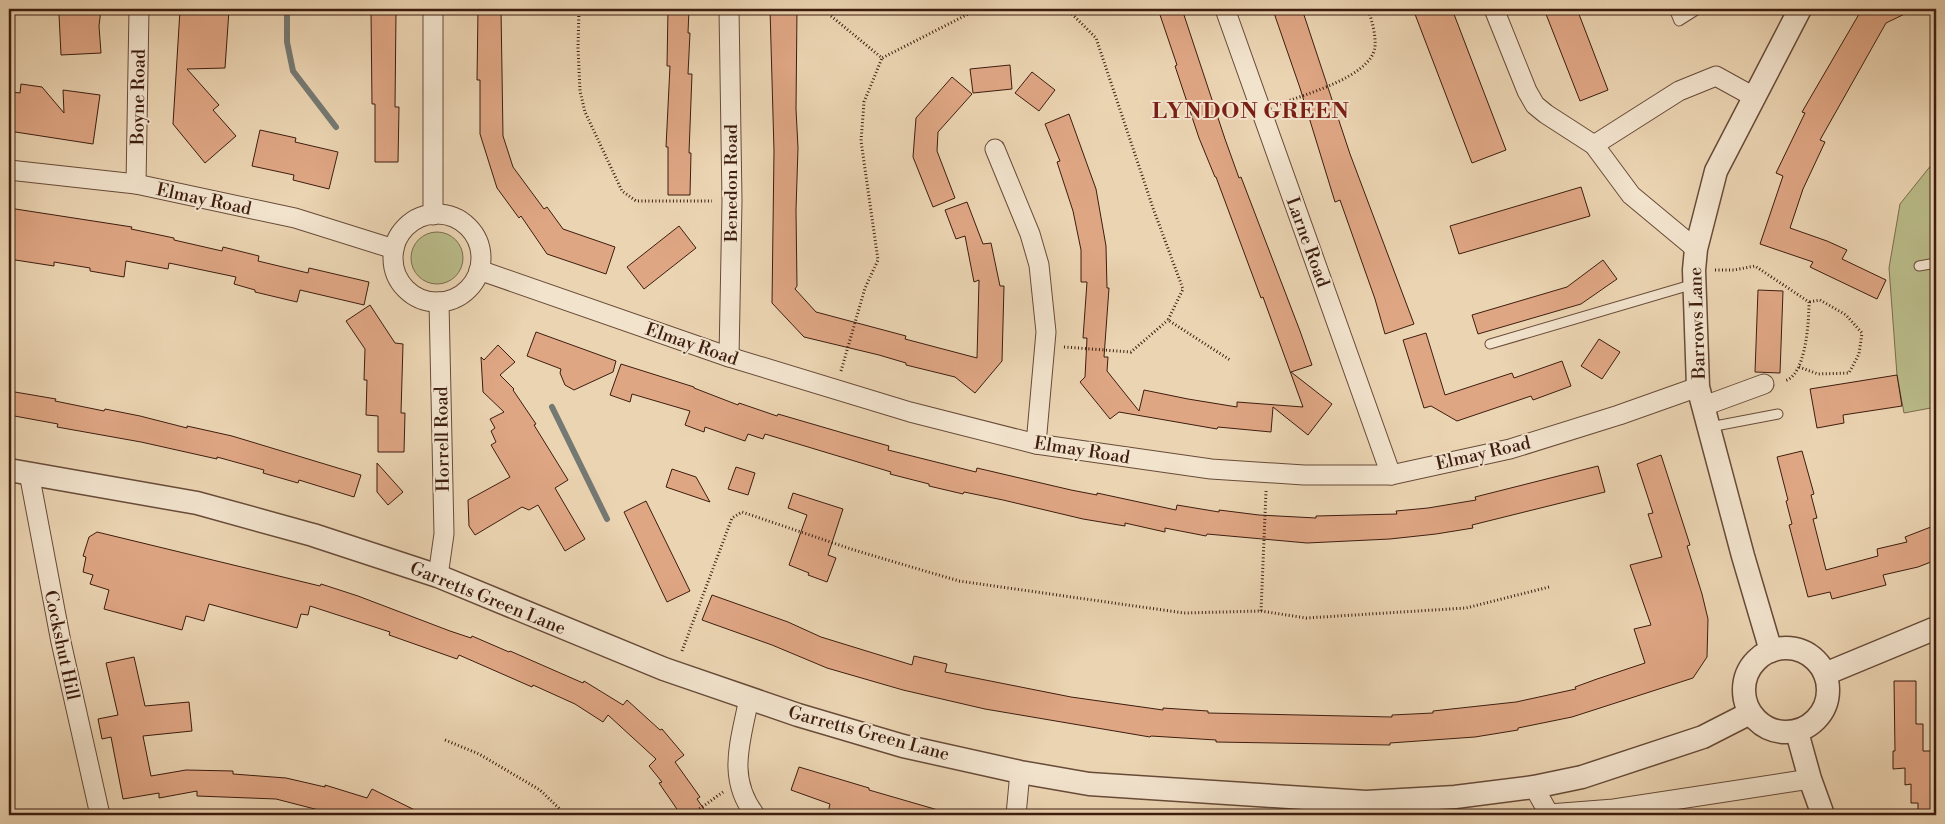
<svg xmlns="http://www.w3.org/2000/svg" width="1945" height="824" viewBox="0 0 1945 824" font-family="'Libre Bodoni',serif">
<rect width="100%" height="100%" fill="#ebd4b2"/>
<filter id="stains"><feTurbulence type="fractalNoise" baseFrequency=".004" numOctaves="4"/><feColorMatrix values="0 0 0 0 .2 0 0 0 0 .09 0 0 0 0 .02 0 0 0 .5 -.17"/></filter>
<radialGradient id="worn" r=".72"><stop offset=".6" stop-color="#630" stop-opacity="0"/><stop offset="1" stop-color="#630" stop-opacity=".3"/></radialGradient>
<g fill="#babc8a" stroke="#7c6c4c">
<path d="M1936 159V407L1904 413 1897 375 1889 268 1900 204Z"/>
<circle cx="437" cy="258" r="26"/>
</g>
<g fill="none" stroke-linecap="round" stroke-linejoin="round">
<g stroke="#757973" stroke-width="6">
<path d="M287 9V42L293 71 336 127"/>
<path d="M552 407 607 519"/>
</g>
</g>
<g fill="#dfa684" stroke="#3d1d0f">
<path d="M61 9H101L99 26 101 53 61 55 59 14Z"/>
<path d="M478 9H501L503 136 513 167 544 209 547 207 563 229 615 247 606 274 547 254 521 216 519 218 497 188 480 134V80H477Z"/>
<path d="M668 9H689L688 33H690L688 74H692L689 153H691L690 195H668V147H666L670 66H667Z"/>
<path d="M770 9H797L796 109 798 148 796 210 797 286 795 289 816 312 906 336 905 339 977 358 979 280 974 282 965 236 956 239 945 210 967 202 983 244 991 243 1000 286H1004L1002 361 975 393 955 377 906 365V363L879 355 804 337 772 303 774 151Z"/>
<path d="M1158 9H1182L1225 139 1239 178 1241 177 1300 331 1312 365 1291 372 1332 404 1308 435 1273 407 1271 432 1218 427 1217 429 1119 412 1110 419 1080 382 1085 377 1087 338H1083L1087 282H1081V250L1073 211 1057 162 1060 161 1045 124 1069 114 1096 189 1106 246 1107 288H1109L1104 357H1108L1107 371 1139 411 1144 390 1188 399 1237 407V402L1303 407 1263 297 1261 298 1216 177H1215L1199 138 1175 66 1177 65Z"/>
<path d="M1285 9H1302L1350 154 1414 324 1385 334 1375 299 1340 200 1335 202 1300 88 1274 13Z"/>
<path d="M1413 9H1452L1506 150 1472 163Z"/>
<path d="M1544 9H1577L1608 90 1580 101Z"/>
<path d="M1862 9H1915L1886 23 1820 140 1825 142 1803 189 1790 228 1827 241 1847 250 1842 259 1886 280 1877 299 1810 267 1813 262 1760 244 1783 176 1776 173 1805 113 1802 112Z"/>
<path d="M180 10H229L225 68 187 69 219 105 213 110 236 136 205 163 173 124Z"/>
<path d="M371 12H396L395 107H399L398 162H375V104H372Z"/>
<path d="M1010 65 1012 89 973 93 970 69Z"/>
<path d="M1032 72 1055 90 1039 111 1015 93Z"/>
<path d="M952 77 972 94 938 132 937 151 955 198 933 207 913 157 916 118Z"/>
<path d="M21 84 42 87 64 113 63 90 100 95 93 144 9 131 12 92 20 93Z"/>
<path d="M260 130 296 138 295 142 338 152 329 189 293 180 294 175 252 166Z"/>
<path d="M1581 187 1590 216 1459 254 1450 226Z"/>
<path d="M9 208 132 227 131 229 174 238V240L222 251 223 247 259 256 258 261 308 273 309 268 369 282 364 305 300 290 297 302 255 292V290L234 284 236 277 169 263 168 269 126 261 124 277 90 271V268L54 262V266L9 259Z"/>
<path d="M679 226 696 248 644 289 627 267Z"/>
<path d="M1603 260 1617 279 1581 304 1478 334 1472 315 1567 287Z"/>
<path d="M1758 290 1783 291 1780 373 1755 372Z"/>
<path d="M370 305 395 343 403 344 401 413H405L404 452H378V416L366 415 367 380H364L365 349 346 321Z"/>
<path d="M536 332 616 361 613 372 574 390 565 385 560 373 561 369 527 356Z"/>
<path d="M1426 333 1445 395 1512 373 1514 378 1562 361 1571 386 1533 400 1531 396 1457 421 1431 406 1424 408 1403 340Z"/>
<path d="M1599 339 1620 352 1602 379 1581 366Z"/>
<path d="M498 345 515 362 500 375 514 389 513 390 536 424 534 425 568 480 555 488 585 539 565 551 538 505 529 510 522 507 475 535 469 526 468 500 510 477 491 445 496 442 491 431 495 428 490 419 504 412 483 392 481 357 484 360Z"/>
<path d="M621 364 694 387V388L738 405 739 403 777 416 778 414 850 435 889 446 888 450 976 472 977 468 1071 490 1097 495V493L1176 510 1177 505 1219 512V510L1259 515 1316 518V516L1397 514 1396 511 1428 508 1476 500 1475 497 1598 466 1605 492 1472 525 1473 528 1436 534 1390 539 1307 543 1207 534 1206 536 1165 528V532L1125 523V526L1083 519 1003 500 964 492 963 494 929 486V484L890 474 891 472 765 434 763 439 748 434 745 441 705 427 704 432 685 425 690 411 632 394 630 402 610 395Z"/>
<path d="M1897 375 1902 406 1843 415 1844 423 1817 428 1810 389Z"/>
<path d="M9 391 56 399 55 401 104 411 105 409 140 416 187 428V426L232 436 361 475 354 497 299 480 298 483 263 473 264 470 217 457V459L141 442 57 427 58 424 9 415Z"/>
<path d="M1802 451 1814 494 1811 495 1817 518 1813 519 1826 570 1878 556 1877 549 1907 542 1905 537 1936 525V560L1918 567 1883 575 1886 585 1832 599 1830 592 1808 597 1789 525 1792 524 1786 501 1788 500 1777 457Z"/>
<path d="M1661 455 1690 545 1687 546 1702 594 1708 619 1707 657 1693 678 1572 717 1518 728V730L1475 737 1390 743V745L1216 742V740L1151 736 1150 737 985 709 903 690 827 668 772 645 702 620 712 595 788 622 821 637 912 665 914 656 947 664 945 672 1071 697 1163 710V708L1208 711V713L1392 717V715L1433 713V711L1516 702 1576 689 1575 687 1597 679 1645 663 1634 629 1651 625 1630 565 1662 557 1648 514 1653 513 1637 464Z"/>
<path d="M377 463 403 492 388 505 377 492Z"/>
<path d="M736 467 755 473 748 495 728 489Z"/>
<path d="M672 469 696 477 710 502 666 487Z"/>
<path d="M793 493 843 509 828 555 836 558 827 582 808 575 809 573 789 565 807 515 788 508Z"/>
<path d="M646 501 690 591 667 602 624 512Z"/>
<path d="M97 532 320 586 321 584 358 596 450 631 471 638 472 636 509 652 510 651 583 683 584 681 623 705 627 700 660 730 662 729 684 755 675 762 700 797 697 799 708 815H681L659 783 662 782 649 766 656 759 608 715 603 722 575 704 533 685 532 687 459 655 457 659 389 635 390 632 310 606 308 615 301 614 297 628 209 604 204 621 186 616 182 630 104 609 109 590 90 584 93 575 83 572 86 557 83 556 89 537Z"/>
<path d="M134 657 145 706 189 702 192 731 143 736 151 776 186 770 233 771V774L286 778 325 787V785L367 798 372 789 425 815H338L276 799 197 796V791L159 798V793L123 799 111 737 102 739 98 719 118 715 106 663Z"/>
<path d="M1894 681H1916V724H1923V751H1933L1936 815H1918V803H1911V784L1905 785V768L1893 769V751H1895Z"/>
<path d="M799 767 869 788V790L938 810 937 815H841L828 812 830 804 791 790Z"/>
</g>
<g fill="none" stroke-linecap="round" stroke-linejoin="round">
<defs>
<g id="service">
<path d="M1674 9 1679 21 1698 9"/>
<path d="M1919 266 1936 263"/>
<path d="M1490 344 1694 284"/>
<path d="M1710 427 1778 414"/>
</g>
<g id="minor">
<path d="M433 9V215"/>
<path d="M729 9 732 201 729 357"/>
<path d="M1225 9 1391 475"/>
<path d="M1494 9 1527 91 1535 105 1546 114 1594 145 1631 195 1696 249"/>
<path d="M1594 145 1679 91 1716 76 1754 97"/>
<path d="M995 149 1030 234 1039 265 1046 332 1036 444"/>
<path d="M9 170 136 184 295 218 394 249"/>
<path d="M136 184 139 9"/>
<circle cx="437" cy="258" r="44"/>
<path d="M479 270 729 357 910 412 1036 444 1211 469 1304 475H1391L1510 449 1619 415 1698 387"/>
<path d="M1704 406 1764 384"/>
<path d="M29 473 61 642 100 815"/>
<path d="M438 576 444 534 439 302"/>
<path d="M749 698C741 741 726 777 755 815"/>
<path d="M1534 787 1549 814 1614 809 1810 779"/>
<path d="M1016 815 1020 772"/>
</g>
<g id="tertiary">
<path d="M9 470 197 503 313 535 438 576 664 669 798 715 903 746 1020 772 1089 784 1366 802 1455 797 1534 787 1582 777 1703 737 1750 713"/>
<circle cx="1786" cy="690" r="42"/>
<path d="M1771 651 1743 556 1698 387 1694 270 1696 249 1716 171 1800 9"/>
<path d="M1825 674 1936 628"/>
<path d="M1797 732 1810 779 1823 815"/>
</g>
</defs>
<use href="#service" stroke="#684b38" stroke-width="11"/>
<use href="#minor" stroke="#684b38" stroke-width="21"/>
<use href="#tertiary" stroke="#684b38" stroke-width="25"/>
<g stroke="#3d1d0f" stroke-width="3" stroke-dasharray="1 2.5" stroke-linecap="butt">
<path d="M579 9 578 48 580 91 585 112 622 191 636 201H712"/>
<path d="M1067 9 1096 38 1153 208 1183 289 1168 320 1230 360"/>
<path d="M831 16 882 58 978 9"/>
<path d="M1280 104C1305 94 1371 77 1375 47 1376 35 1372 21 1368 9"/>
<path d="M1715 270H1734L1755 266 1809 302C1809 321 1806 377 1784 381"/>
<path d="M1064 347 1131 352 1168 320"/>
<path d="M1799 367 1818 374 1849 373 1859 354 1862 333 1846 315 1820 300 1809 302"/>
<path d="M841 371 865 288 878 260 861 141 864 102 882 58"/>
<path d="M1261 611 1306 618 1466 608 1549 587"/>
<path d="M682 651 732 518 742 512 854 550 959 581 1184 613 1261 611 1266 491"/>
<path d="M445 740 479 754 540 790 566 815"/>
<path d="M691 815 723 792"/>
</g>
<use href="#service" stroke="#f2e3cd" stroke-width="9"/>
<use href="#minor" stroke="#f2e3cd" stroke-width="19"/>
<use href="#tertiary" stroke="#f2e3cd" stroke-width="22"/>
</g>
<g text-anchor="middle" stroke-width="4" stroke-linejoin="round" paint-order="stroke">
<g font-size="18" fill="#3d1d0f" stroke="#f2e3cd">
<text transform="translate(138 97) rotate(-89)" y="6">Boyne Road</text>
<text transform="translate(731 183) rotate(-90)" y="6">Benedon Road</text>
<text transform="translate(204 199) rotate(12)" y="6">Elmay Road</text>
<text transform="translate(1308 242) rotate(70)" y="6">Larne Road</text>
<text transform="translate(1697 323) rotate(-92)" y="6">Barrows Lane</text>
<text transform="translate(692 344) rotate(19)" y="6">Elmay Road</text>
<text transform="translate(442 439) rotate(-91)" y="6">Horrell Road</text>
<text transform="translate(1082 450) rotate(9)" y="6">Elmay Road</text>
<text transform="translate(1483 453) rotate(-13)" y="6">Elmay Road</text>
<text transform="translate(488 598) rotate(22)" y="6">Garretts Green Lane</text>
<text transform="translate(62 645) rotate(78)" y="6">Cockshut Hill</text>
<text transform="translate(869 733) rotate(15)" y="6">Garretts Green Lane</text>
</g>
<g font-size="22" font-weight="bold" letter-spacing="1" fill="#7a1f14" stroke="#f2e3cd">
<text x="1251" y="118">LYNDON GREEN</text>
</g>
</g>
<rect width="1945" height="824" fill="none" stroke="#ebd4b2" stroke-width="30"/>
<rect x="10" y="10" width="1925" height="804" fill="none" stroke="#3d1d0f" stroke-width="2.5"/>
<rect x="15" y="15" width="1915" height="794" fill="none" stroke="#3d1d0f"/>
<rect width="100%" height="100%" filter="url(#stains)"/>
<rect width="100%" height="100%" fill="url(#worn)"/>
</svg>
